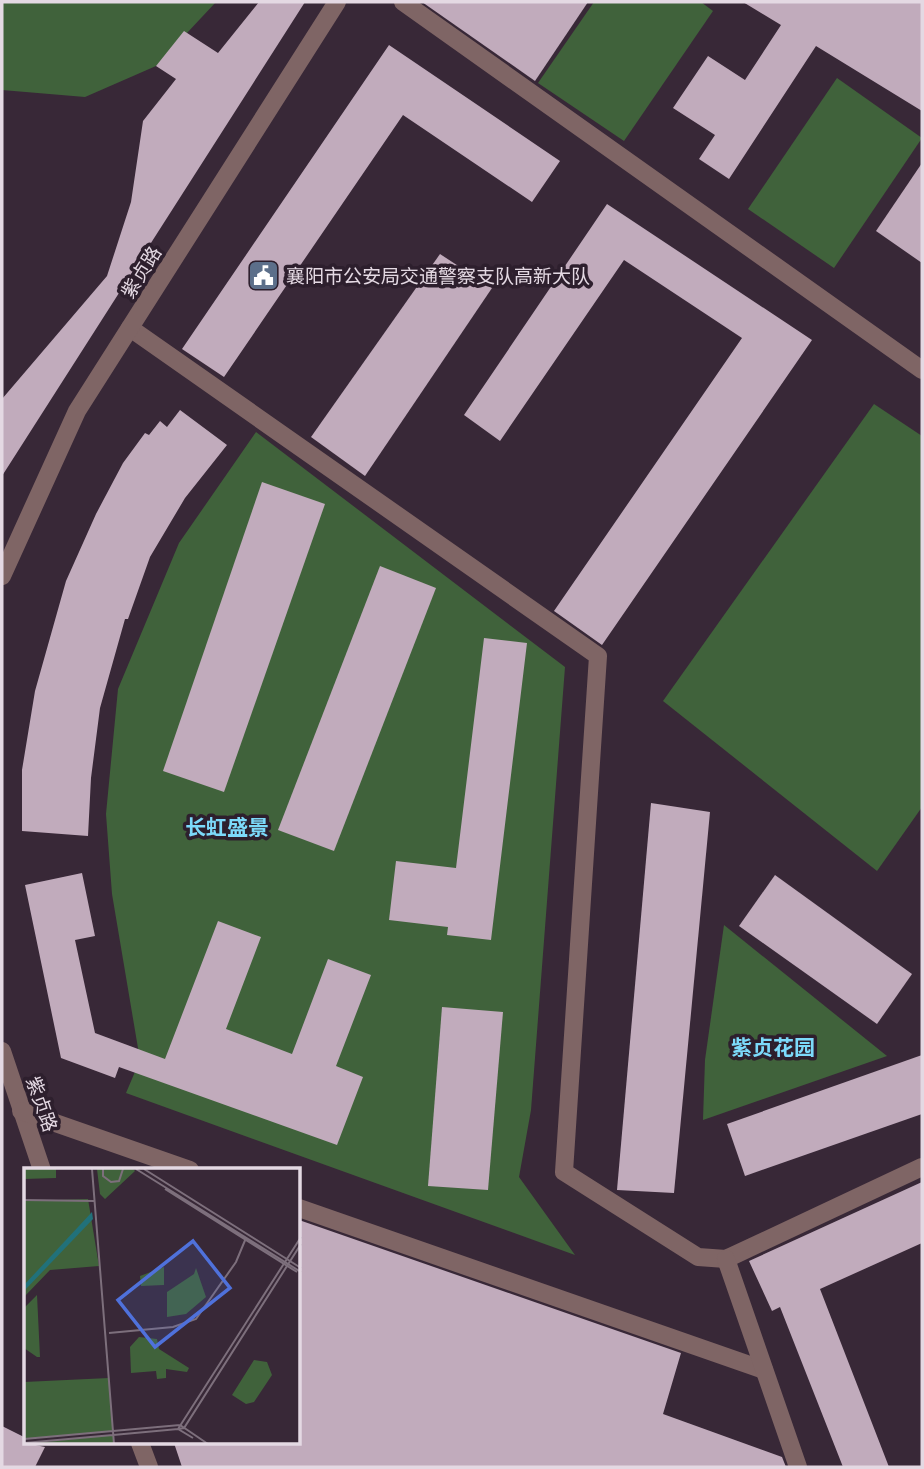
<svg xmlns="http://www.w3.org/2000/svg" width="924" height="1469" viewBox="0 0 924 1469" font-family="Karla,'Noto Sans SC',sans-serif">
<rect width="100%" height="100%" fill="#382837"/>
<g fill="#40623b">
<path d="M2 2H216L156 66 85 97 2 90Z"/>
<path d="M594 2H701L713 11 624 141 538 83Z"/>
<path d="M837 78 922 138 834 268 748 209Z"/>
<path d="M874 404 922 436V807L877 871 663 701Z"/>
<path d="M256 432 565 667 531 1110 519 1177 575 1255 126 1093 140 1060 112 894 106 814 118 689 179 543Z"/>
<path d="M724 925 887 1056 703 1120 705 1060Z"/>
</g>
<g fill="#c1abbc">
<path d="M259 2H305L2 476V399L107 276 131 202 143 121 176 79 156 66 184 31 218 53Z"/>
<path d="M422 2H588L535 81Z"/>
<path d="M743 2H922V111L816 46 729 179 699 159 715 135 673 108 708 56 745 80 781 25Z"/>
<path d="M389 45 560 161 532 202 403 115 224 377 182 349Z"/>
<path d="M922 163V263L876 231Z"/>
<path d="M607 204 812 340 602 645 554 611 742 338 624 260 500 441 464 415Z"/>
<path d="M440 254 492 288 365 476 311 437Z"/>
<path d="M180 410 227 445 185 498 150 557 128 619H125L100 708 91 778 88 836 22 831V770L35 691 66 581 96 514 123 463 145 433 149 435 160 421 167 427Z"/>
<path d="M262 482 325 504 224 792 163 771Z"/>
<path d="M380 566 436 588 334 851 278 830Z"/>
<path d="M484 638 527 643 491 940 447 935 448 927 389 920 396 861 456 868Z"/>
<path d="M651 803 710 812 674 1193 617 1190Z"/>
<path d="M82 873 95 936 75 940 95 1033 165 1059 218 921 261 937 226 1029 292 1054 328 959 371 975 336 1066 363 1077 337 1145 119 1067 115 1078 61 1058 25 885Z"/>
<path d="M775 875 912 974 877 1024 739 926Z"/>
<path d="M442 1007 503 1012 488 1190 428 1186Z"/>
<path d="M922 1055V1114L745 1176 727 1124Z"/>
<path d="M922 1182V1243L820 1289 889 1467H843L780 1307 772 1311 749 1261Z"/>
<path d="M299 1220 681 1353 663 1414 782 1457 786 1467H182L174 1443H299Z"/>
<path d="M2 1426 26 1438V1443L45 1447 35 1467H2Z"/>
</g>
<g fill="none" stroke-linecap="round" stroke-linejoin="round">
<g stroke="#7f6565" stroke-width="18">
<path d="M403 2 922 370"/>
<path d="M130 328 598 656 564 1172 698 1257 726 1259 922 1167"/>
<path d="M2 576 77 411 337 2"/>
<path d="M2 1051 42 1170"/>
<path d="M21 1111 190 1170"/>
<path d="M299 1208 764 1370"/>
<path d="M726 1259 798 1467"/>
<path d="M140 1443 149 1467"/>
</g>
</g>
<defs>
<symbol id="civic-square" viewBox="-11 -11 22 22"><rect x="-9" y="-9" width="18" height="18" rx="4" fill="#5c6f8a" stroke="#2d1f2d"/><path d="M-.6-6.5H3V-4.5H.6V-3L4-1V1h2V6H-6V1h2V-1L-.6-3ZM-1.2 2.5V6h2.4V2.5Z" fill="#fff"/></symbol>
</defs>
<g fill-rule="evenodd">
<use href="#civic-square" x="246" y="258" width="35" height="35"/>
</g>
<g text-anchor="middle" stroke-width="7" stroke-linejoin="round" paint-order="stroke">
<g font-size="19" fill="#e4d9e3" stroke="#2d1f2d">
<text transform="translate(141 272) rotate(-58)" y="7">紫贞路</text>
<text transform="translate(42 1104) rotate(71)" y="7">紫贞路</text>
</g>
<g font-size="19" fill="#e4d9e3" stroke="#2d1f2d" text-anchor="start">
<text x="286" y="283">襄阳市公安局交通警察支队高新大队</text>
</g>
<g font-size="21" font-weight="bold" fill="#7cdafa" stroke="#2d1f2d">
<text x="227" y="835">长虹盛景</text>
<text x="773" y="1055">紫贞花园</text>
</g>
</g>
<g transform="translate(24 1168)">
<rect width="276" height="276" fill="#382837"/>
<path d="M0 1H32V10L0 11ZM73 1H109L111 3 81 31 76 26ZM64 31 75 98 26 102 0 129V33ZM140 99V117L117 118 116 108ZM172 100 182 129 162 146 143 149V124L170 106ZM13 127 16 189H13L0 180V140ZM115 169 133 171 135 181 165 200 163 204 142 201V210L133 211 132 203 107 205 106 179ZM230 192 243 194 248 207 230 234 222 236 208 227ZM85 210 89 263 0 271V214ZM89 267 90 276H0Z" fill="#40623b"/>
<path d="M68 44 69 51 0 123V117Z" fill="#21717a"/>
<path fill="none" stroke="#7d6f7c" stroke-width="2" d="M68 1 90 276M79 1V8L87 14 95 13 99 1M112 1 277 104M120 1 277 100M141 21 273 104M0 32 70 33M85 165 149 159 172 151 212 94 222 70M154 261 277 69M154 261 160 260 277 76M89 263 156 257 184 276M89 267 154 261 169 270M0 271 89 263M0 275 89 267"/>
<path fill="#4f71db" fill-opacity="0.15" stroke="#4f71db" stroke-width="3.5" d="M169 73 206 120 131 179 94 132Z"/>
<rect width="276" height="276" fill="none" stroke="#e4d9e3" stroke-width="3.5"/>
</g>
<rect width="924" height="1469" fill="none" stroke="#e4d9e3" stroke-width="7"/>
</svg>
